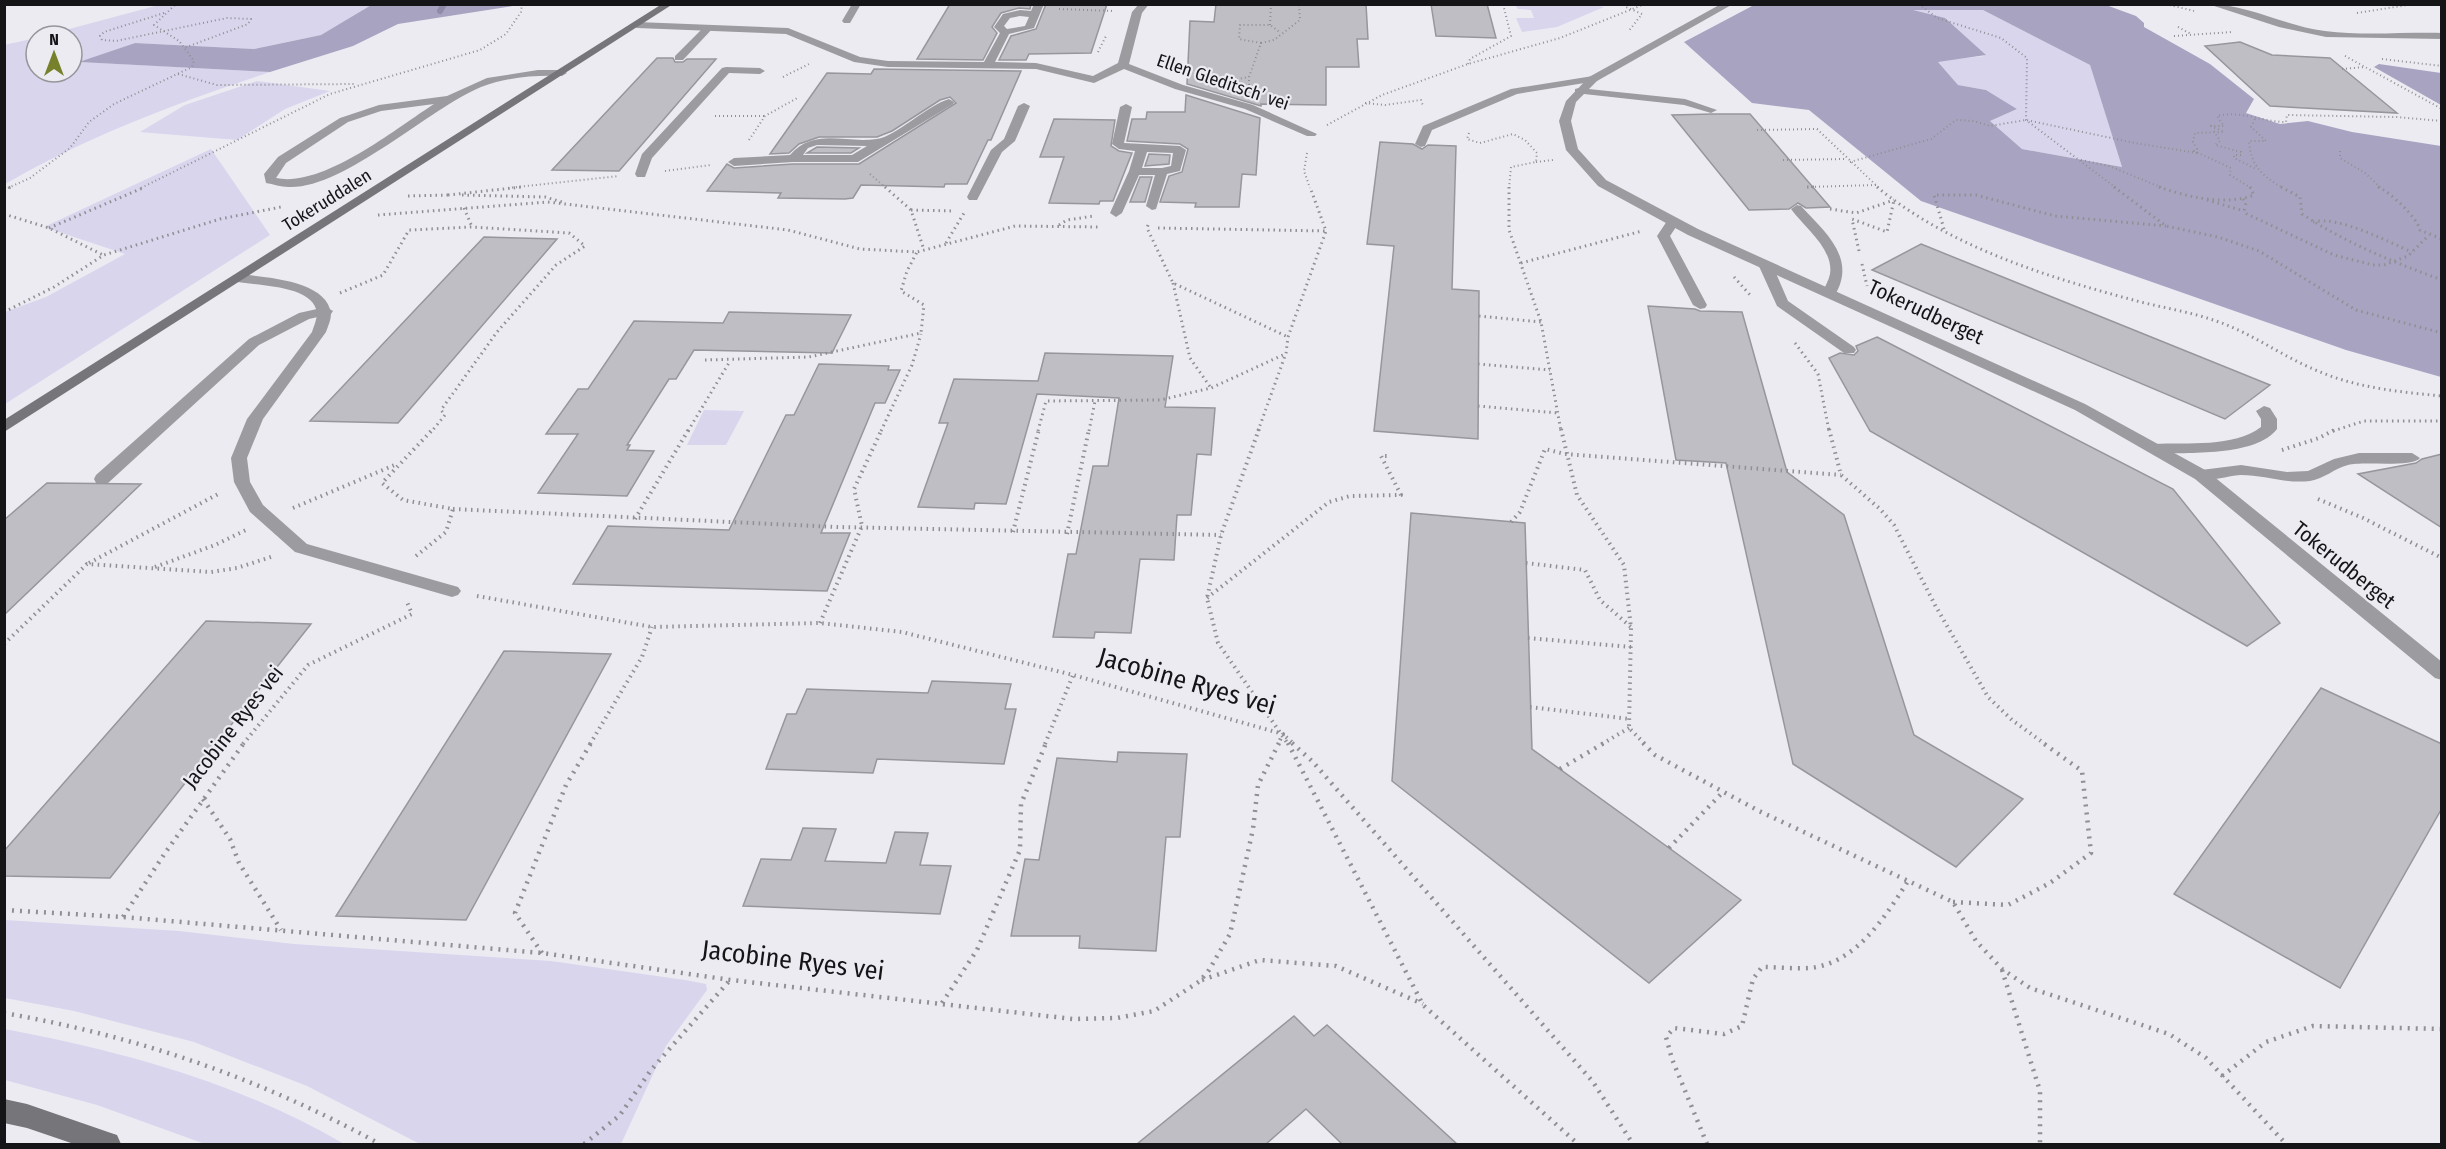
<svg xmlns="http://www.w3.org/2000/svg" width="2446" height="1149" viewBox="0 0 2446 1149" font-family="'Fira Sans Condensed',sans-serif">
<rect width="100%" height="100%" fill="#ecebf2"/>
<g fill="#d9d5ed">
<path d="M159 5H373L321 35 254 49 135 43 81 62 270 72C179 102 88 136 5 184L4 45 36 38V72H72V36H43Z"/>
<path d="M1592 5 1604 7 1557 27 1522 32 1516 18H1534L1531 10 1518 9 1515 5Z"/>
<path d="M1909 9 1983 10 2090 65 2122 167 2022 149 1990 121 2017 109 1986 90 1958 85 1937 61 1985 56Z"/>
<path d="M257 81 330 91 285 109 237 140 140 132 185 105Z"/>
<path d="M211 149 270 235 5 404V312L46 297 125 254 44 227Z"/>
<path d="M704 410 744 411 726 445H687Z"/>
<path d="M5 920 179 931 294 944 551 961 685 980 706 984 707 990 666 1046 621 1144H420L307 1086 194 1042 74 1011 5 998Z"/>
<path d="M4 1029C122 1051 240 1083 344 1144H205L97 1105 5 1080Z"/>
</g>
<g fill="#a9a3c2" fill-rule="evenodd">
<path d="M373 4 519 5 398 24 353 46 270 72 79 62 135 43 254 49 321 35Z"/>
<path d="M1754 5H2106L2136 16 2144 23V27L2210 64 2254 99 2246 113 2280 124 2308 121 2352 132 2441 146V377L2346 350 1921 201 1809 110 1752 103 1684 42ZM1913 10H1983L2090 65 2122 167 2022 149 1990 121 2017 109 1986 90 1958 85 1938 62 1986 55 1945 18Z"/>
<path d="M2379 64 2441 73V105L2374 67Z"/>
</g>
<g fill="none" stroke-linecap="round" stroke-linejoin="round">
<path stroke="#918aa8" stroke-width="6" d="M440 11 444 4"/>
</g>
<g fill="#bfbec5" stroke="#97969d" stroke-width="1.5">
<path d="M950 4H1031L1030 9 1019 8 1001 13 992 27 997 33 983 60 917 59Z"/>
<path d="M1046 4H1107L1091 53 1029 54 1026 60H999L1011 36 1036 29Z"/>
<path d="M1216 4H1366L1368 39H1357L1359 67H1326V105L1261 104V106L1187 84 1190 21 1214 22Z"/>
<path d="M1431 4H1487L1496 38 1436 36Z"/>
<path d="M2240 42 2272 55 2330 58 2397 113 2270 106 2205 46Z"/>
<path d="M657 58H673L675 62H683L687 59H716L619 171 552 170Z"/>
<path d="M874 69 1021 71 991 140H988L967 184H945L944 187 861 185 853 198 845 199 778 198 781 193 707 191 727 164 734 168 793 164H859L956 103 950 97 940 100 892 131 877 137H819L799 144 789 153 770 154 827 73 871 74Z"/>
<path d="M1186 95 1260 118 1256 175 1242 174 1239 207H1195L1196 203 1160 202 1169 176 1182 172 1188 149 1180 144 1127 141 1132 119H1146L1147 112H1185Z"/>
<path d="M1713 114H1750L1830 207 1806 208 1798 203 1789 209 1749 210 1672 115Z"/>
<path d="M1054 119 1115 120 1111 146 1119 151 1132 153 1113 201H1100L1099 204 1049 203 1064 157H1040Z"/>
<path d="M1380 142 1413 144 1422 149 1428 145 1456 146 1452 289 1479 291 1478 439 1374 431 1394 246 1367 244Z"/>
<path d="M817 147 859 148 851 153H807Z"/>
<path d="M1149 154 1170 155 1169 164 1145 166Z"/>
<path d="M1140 177H1152L1145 202H1130Z"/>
<path d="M484 237 557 239 398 423 310 421Z"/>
<path d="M1921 244 2270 385 2225 419 1872 270Z"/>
<path d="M1648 306 1695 309 1700 311 1742 312 1787 472 1844 515 1914 735 2023 799 1956 867 1793 764 1726 463 1676 460Z"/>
<path d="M729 312 851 315 832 353 694 350 676 379H669L627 445H630L627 450 654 451 627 496 538 493 578 434H546L578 389H588L634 321 723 323Z"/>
<path d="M1877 337 2173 489 2280 623 2247 646 1870 431 1829 358 1840 353 1854 355 1858 351 1856 346Z"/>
<path d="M1045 353 1173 356 1165 407 1215 408 1211 455 1197 454 1191 515H1177L1174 560 1140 559 1131 633 1095 632 1094 638 1053 637 1068 554H1076L1093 466H1108L1119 398 1037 394 1006 504 975 503 974 509 918 507 948 423H939L954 379 1038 381Z"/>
<path d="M819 364 889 366 888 370H900L885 403H875L821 533H850L827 591 573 584 608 526 729 530 786 415H794Z"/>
<path d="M2442 454V528L2358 474 2416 463 2422 459Z"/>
<path d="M47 483 141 484 4 615V520Z"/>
<path d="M1411 513 1525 523 1532 749 1741 900 1649 983 1392 781Z"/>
<path d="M206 621 311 624 110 878 4 876V851Z"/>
<path d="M504 651 611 654 466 920 336 916Z"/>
<path d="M932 681 1011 684 1005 709H1016L1004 764 877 759 873 773 766 769 787 714H796L807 689 928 693Z"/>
<path d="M2321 688 2442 744V808L2340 988 2174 894Z"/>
<path d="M1118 752 1187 754 1180 837H1166L1156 951 1079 948 1080 936H1011L1025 859 1039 860 1057 758 1117 762Z"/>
<path d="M803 828 836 829 825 861 886 863 895 832 928 833 920 865 951 866 940 914 743 906 761 859 791 860Z"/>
<path d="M1294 1016 1314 1036 1327 1025 1457 1144H1342L1306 1109 1266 1144H1137Z"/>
</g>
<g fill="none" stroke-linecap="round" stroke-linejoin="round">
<g stroke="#908f94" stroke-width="2" stroke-dasharray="1 3" stroke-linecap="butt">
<path d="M1628 4 1626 7 1642 14 1628 32"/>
<path d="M1919 4 1937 18 2001 38 2027 58 2026 120 2116 188"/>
<path d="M2166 4 2194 11"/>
<path d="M1059 9 1115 11"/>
<path d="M164 13 104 32 100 36 102 40 116 41 227 18 251 19 248 24 184 48"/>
<path d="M2357 13 2414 4"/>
<path d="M1270 25 1271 4"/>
<path d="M2178 27 2191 34"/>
<path d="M2174 36 2232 32"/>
<path d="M1261 43 1274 40 1300 20 1299 4"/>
<path d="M1098 52 1106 36"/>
<path d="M2345 56 2442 109"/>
<path d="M2382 59 2442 66"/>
<path d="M1468 64 1470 59 1511 36 1503 4"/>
<path d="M2342 69 2365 67"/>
<path d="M178 74 217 85 356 84"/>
<path d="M783 77 809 64"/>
<path d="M1233 80 1249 77"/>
<path d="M1249 85V77L1261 43 1239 39 1240 25H1270L1281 33"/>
<path d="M1365 103 1385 105 1421 100 1423 106"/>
<path d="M715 116H764"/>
<path d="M2255 119 2251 127 2266 141H2249C2251 166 2262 176 2283 188"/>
<path d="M1327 125 1382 95 1468 64 1560 38 1645 4"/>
<path d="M1757 130 1817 129 1879 188"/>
<path d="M2214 131 2220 141 2215 145 2241 152V155H2234V158L2256 169"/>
<path d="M1469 133 1467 139 1480 143 1513 134 1525 140 1537 153 1536 162 1511 167 1509 188"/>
<path d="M749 140 765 116 799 97"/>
<path d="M2340 151V158L2365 173 2381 188"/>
<path d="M1307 153 1304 171 1310 188"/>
<path d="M1783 160 1846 159"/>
<path d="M2081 160 2109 166 2163 188"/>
<path d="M1536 162 1553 160"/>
<path d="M1850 162 1931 139 1956 120 1974 121 1990 126 2026 120 2135 143 2197 153"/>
<path d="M665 171 711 165"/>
<path d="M870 174 886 188"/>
<path d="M1807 187 1876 185"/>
<path d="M8 188 30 178 70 148 89 122 114 104 192 67 194 61 179 41 154 25 176 4"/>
<path d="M141 188 330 94 480 50 506 34 521 12 522 4"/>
<path d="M508 188 619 176"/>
<path d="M2251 188 2230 175 2231 168 2194 151 2197 149 2193 142 2195 133 2224 132 2211 126H2224L2217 116C2240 110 2263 122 2286 122L2287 115 2396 117 2442 121"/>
</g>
<g stroke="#908f94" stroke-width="3" stroke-dasharray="1.5 4" stroke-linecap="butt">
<path d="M885 187 911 210 924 250"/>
<path d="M1509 187V230L1541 322 1561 431"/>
<path d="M1807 187H1814"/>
<path d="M1877 187C1950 247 2047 277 2137 301 2164 308 2191 312 2216 321 2252 333 2283 357 2318 371 2357 388 2400 392 2442 396"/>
<path d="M2114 187 2166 226 2218 237 2259 251 2356 310 2442 333"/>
<path d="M2159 187C2188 197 2225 206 2254 195"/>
<path d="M2250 187 2254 195"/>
<path d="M2281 187 2300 197 2302 214C2346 243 2393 262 2442 280"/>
<path d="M2378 187C2390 192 2417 217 2420 230L2442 239"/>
<path d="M4 190 11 187"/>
<path d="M448 195 522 187"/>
<path d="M462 195 545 197 562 202"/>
<path d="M408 196 449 195"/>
<path d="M2243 199 2246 203 2244 211 2247 214 2334 255 2373 265H2384L2408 256 2429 235"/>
<path d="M2207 200 2244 211"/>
<path d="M464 208 472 227"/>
<path d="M1830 209 1856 213 1894 200"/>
<path d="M911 210 955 211"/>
<path d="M4 214 49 228 103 255"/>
<path d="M378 215 548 202 788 230 860 249 917 252 1015 226 1100 227"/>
<path d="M2313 222C2338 215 2388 242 2412 252"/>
<path d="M1059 225 1067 220 1094 216"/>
<path d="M1148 225 1147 228 1173 283 1288 337"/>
<path d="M49 228 145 187"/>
<path d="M1158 228 1326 231"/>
<path d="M1944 229 1934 195H1976L2055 216 2166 226"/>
<path d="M946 243 964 213"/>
<path d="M1859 251 1852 219 1887 232 1894 200"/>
<path d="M1521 263 1642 231"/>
<path d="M1862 264 1867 286"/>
<path d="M1734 277 1751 296"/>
<path d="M1173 283 1190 358 1211 388"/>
<path d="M340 293 383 275 409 230 472 227 569 233 585 246 556 265 497 332 441 410 445 415 432 431"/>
<path d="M4 312 54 287 104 255 220 219 281 207"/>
<path d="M1479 316 1541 322"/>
<path d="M1795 343 1818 374 1829 431"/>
<path d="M705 360 809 357 921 333 924 305 901 291 907 271 917 252"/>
<path d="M1478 364 1550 370"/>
<path d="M1478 406 1558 413"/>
<path d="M688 431 730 361"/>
<path d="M881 431 912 365 921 334"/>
<path d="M1038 431 1046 401 1160 400 1211 388 1285 354"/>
<path d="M1089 431 1095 401"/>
<path d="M1258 431 1286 353 1288 337 1326 231 1310 187"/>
<path d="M2333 431 2364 421H2442"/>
</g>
<g stroke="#908f94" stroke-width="4" stroke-dasharray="1.5 4.5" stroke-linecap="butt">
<path d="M1259 429 1221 535 1207 598 1218 643 1288 744"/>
<path d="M1561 429 1577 495 1624 565 1631 628 1629 728 1645 744"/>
<path d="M1829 429 1841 475 1880 509 1894 525 1935 605 1988 697 2012 720 2045 744"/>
<path d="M2282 450 2319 438 2336 429"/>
<path d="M2318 499 2363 518 2442 558"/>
<path d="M293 508 397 464"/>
<path d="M453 509 837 527 1221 535"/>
<path d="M635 519 689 429"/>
<path d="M1511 522 1520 512 1545 449 1565 454 1841 475"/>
<path d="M1013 532 1039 429"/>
<path d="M1067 534 1089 429"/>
<path d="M416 556 446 532 453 509 403 500 382 483 433 429"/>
<path d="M89 563 220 493"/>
<path d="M1526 563 1585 570 1600 600 1631 627"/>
<path d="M155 567 215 545 246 530"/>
<path d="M477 596 652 627 820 623 902 632 1073 675 1283 734 1278 744"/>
<path d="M1207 598 1329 502 1350 496 1401 495 1381 456H1387"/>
<path d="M820 623 862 526 854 489 882 429"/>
<path d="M1528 638 1631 647"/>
<path d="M4 644 87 564 211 572 237 568 274 556"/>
<path d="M1530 707 1630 719"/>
<path d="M1286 737 1294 744"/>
<path d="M243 744 308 665 412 614 407 602"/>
<path d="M590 744 642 657 652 627"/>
<path d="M1045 744 1073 675"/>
<path d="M1602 744 1629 728"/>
</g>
<g stroke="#908f94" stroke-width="4.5" stroke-dasharray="2 6" stroke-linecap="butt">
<path d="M1288 743 1423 1005 1578 1144"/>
<path d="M1292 743 1312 761 1593 1082 1633 1144"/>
<path d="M1643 743 1655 755 1759 811 1953 902 1976 941 2002 969 2030 988 2169 1034 2206 1058 2286 1144"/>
<path d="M1560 769 1604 743"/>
<path d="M203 799 230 839 239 863 281 930"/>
<path d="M1669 848 1723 792"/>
<path d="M1953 902 2008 905 2050 883 2091 853 2082 771 2043 743"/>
<path d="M4 910 123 917 542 953 731 980 1073 1019 1117 1018 1154 1011 1200 981 1209 970 1230 934 1253 829 1258 785 1279 743"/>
<path d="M123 917 165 853 244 743"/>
<path d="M542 953 515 913 566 785 591 743"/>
<path d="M2002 970 2040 1091V1144"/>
<path d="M1202 980 1260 960 1336 966 1423 1004"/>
<path d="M942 1003 977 950 1020 850 1021 804 1046 743"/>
<path d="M4 1013C140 1037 259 1078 380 1144"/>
<path d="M2222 1076 2266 1042 2313 1026 2442 1029"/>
<path d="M584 1144 620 1115 651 1070 730 980"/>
<path d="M1707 1144 1672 1059 1666 1037 1674 1028 1724 1034 1742 1026 1753 979 1762 967C1777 967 1794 969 1809 968 1856 964 1885 917 1908 881"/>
</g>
<g fill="#9c9b9f" fill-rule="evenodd">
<path d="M2208 4C2247 4 2285 26 2325 31 2363 36 2403 32 2442 33V39L2326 37 2279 27Z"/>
<path d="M706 25 714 27 683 60H675V56Z"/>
<path d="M538 70H562L567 73 562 76C535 75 507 77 481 87 428 109 343 190 288 187 281 187 273 184 266 183L264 174 278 157 340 118 379 105 447 96 487 78ZM434 104C395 129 323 188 276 178L286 163 348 122 381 111Z"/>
<path d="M1593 76 1598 79 1597 81 1517 94 1432 130 1425 146 1421 147 1415 144 1423 126 1511 89Z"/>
<path d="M1579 88 1685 99 1717 110 1711 113 1684 105 1575 93V89Z"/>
<path d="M1797 205 1801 206C1825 232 1857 258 1835 295L1830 296 1823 292C1825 286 1829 280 1830 274 1834 249 1804 227 1791 209Z"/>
<path d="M1674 217 1680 221 1670 236 1707 305 1705 308 1700 309 1693 305 1657 236 1669 218Z"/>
<path d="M1765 260 1772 264 1788 301 1854 347 1856 350 1854 353H1844L1777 306 1758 264Z"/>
<path d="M326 307 333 311 331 314 309 319 259 345 108 483H96L94 479 96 475 249 339 299 313Z"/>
<path d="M2264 406 2270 408 2277 419V429C2256 457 2187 452 2154 454L2146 449 2154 444C2188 442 2233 448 2261 427V419L2256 411Z"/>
<path d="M2359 453H2412L2420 458C2412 468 2364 461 2348 465 2335 468 2324 479 2310 481 2286 484 2265 475 2241 475 2228 475 2202 486 2193 475L2201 470 2241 465 2287 472 2308 471 2334 459Z"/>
</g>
<g fill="#9c9b9f" fill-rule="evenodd">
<path d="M852 4H861L850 23H844L842 21Z"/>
<path d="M1034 4H1044L1034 28 1009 34 995 62 1036 63 1093 76 1118 63 1132 12 1139 4H1149L1142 13 1129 64 1183 85 1253 105 1317 134 1315 136H1307L1245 109 1175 89 1124 69 1094 83 1036 69 888 67 854 62 786 34 637 28 632 25 637 22 788 28 860 57 888 61 984 62 1000 33 994 27 1003 14 1020 10 1031 11ZM1020 16 1029 17 1025 26 1007 29 1004 26 1010 18Z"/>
<path d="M1721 4H1733L1597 81 1576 102 1571 121 1578 149 1606 180 1698 229 2085 404 2207 471 2442 662V680L2435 678 2195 479 2075 410 1688 235 1598 186 1566 150 1559 121 1566 101 1589 77Z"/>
<path d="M726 67 760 68 765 71 760 74 729 73 652 158 645 177H637L635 174 642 154 722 68Z"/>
<path d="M949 99 954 102 953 104 858 162H793L734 166 728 162 734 158 790 155C815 127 844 144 877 139 895 137 928 105 949 99ZM817 145 867 146 852 155H803L808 148Z"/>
<path d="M1024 103 1030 106 1015 141 1002 152 977 200H969L967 197 991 150 1004 139 1018 106Z"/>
<path d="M1126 104 1132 107 1124 143 1180 146 1186 150 1180 171 1167 174 1156 209 1152 210 1146 206 1155 175H1139L1122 213 1116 217 1110 213 1129 171 1135 151 1119 149 1112 144 1120 107ZM1147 152 1173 153 1171 166 1162 168H1142Z"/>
<path d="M238 274C264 277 328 280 331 314 331 320 328 326 326 332L263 419 247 458 250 482 263 505 307 544 458 587 461 591 458 595 452 597 295 552 250 512 234 482 231 458 247 419 312 332C314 326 317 319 317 313 314 284 255 286 233 281L231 278Z"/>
</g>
<g fill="#767579" fill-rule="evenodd">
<path d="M662 4H673L4 432V420Z"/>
<path d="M4 1099 27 1104 108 1132 117 1135 121 1144H74L27 1128 4 1123Z"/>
</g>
</g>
<g text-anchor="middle" stroke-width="4.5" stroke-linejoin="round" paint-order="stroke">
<g font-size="18" fill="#151417" stroke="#ecebf2">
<text transform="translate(1223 82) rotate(19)" y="6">Ellen Gleditsch’ vei</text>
<text transform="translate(327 200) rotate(-32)" y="6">Tokeruddalen</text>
</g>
<g font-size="21" fill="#151417" stroke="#ecebf2">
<text transform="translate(1926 312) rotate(25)" y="7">Tokerudberget</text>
<text transform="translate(2344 565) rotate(39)" y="7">Tokerudberget</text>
<text transform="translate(233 727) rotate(-52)" y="7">Jacobine Ryes vei</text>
</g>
<g font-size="26" fill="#151417" stroke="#ecebf2">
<text transform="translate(1187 681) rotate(16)" y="9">Jacobine Ryes vei</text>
<text transform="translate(793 960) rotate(7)" y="9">Jacobine Ryes vei</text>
</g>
</g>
<rect width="2446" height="1149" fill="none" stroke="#151417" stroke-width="12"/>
<g transform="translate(54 54)"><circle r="28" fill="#ecebf2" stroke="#96959a" stroke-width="1.5"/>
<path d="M0-4.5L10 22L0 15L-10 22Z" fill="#77802b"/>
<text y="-9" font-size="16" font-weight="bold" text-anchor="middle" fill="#151417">N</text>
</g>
</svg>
